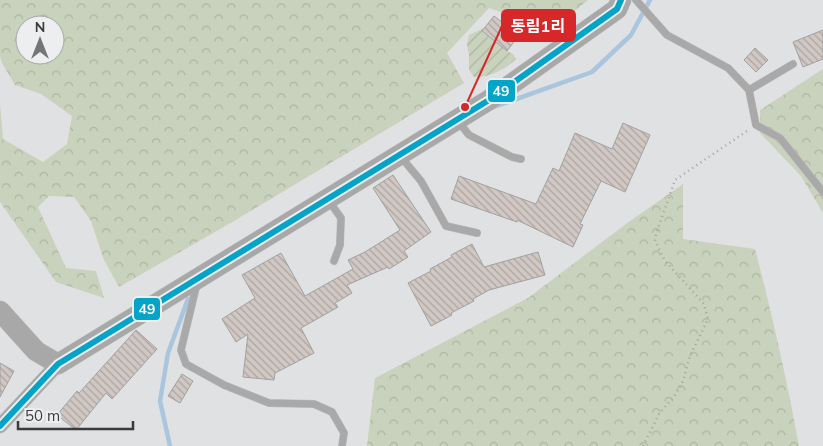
<svg xmlns="http://www.w3.org/2000/svg" width="823" height="446" viewBox="0 0 823 446" font-family="Mulish,'Noto Sans KR',sans-serif">
<defs>
<pattern id="forest-crowns" width="20" height="18" patternUnits="userSpaceOnUse" patternTransform="scale(1.25)"><rect width="20" height="18" fill="#c9d2bc"/><path d="M2 6a3 3 0 1 1 6 0M12 15a3 3 0 1 1 6 0" fill="none" stroke="#aeb5a2"/></pattern>
<pattern id="garden-furrows" width="10" height="10" patternUnits="userSpaceOnUse" patternTransform="scale(1.25)"><rect width="10" height="10" fill="#c9d2bc"/><path d="M-1 1l2-2M0 10L10 0M9 11l2-2" fill="none" stroke="#aeb5a2"/></pattern>
<pattern id="building-back-hatch" width="6" height="6" patternUnits="userSpaceOnUse" patternTransform="scale(1.25)"><rect width="6" height="6" fill="#d1c8c4"/><path d="M-1 5l2 2M0 0l6 6M5-1l2 2" fill="none" stroke="#aba4a0"/></pattern>
</defs>
<rect width="100%" height="100%" fill="#e0e1e2"/>
<g fill="url(#forest-crowns)" fill-rule="evenodd">
<path d="M0 0H588L553 29 489 8 447 53 464 83 234 221 119 287 104 260 91 221 74 197 49 196 38 207 66 268 96 271 104 298 56 282 0 202V103L3 139 43 162 67 144 72 116 41 94 15 85 2 63 0 56ZM25 25H55V55H25Z"/>
<path d="M823 69V213L801 176 760 133V110Z"/>
<path d="M683 184V239L755 249C772 314 787 380 799 446H367L375 378 528 298 626 224Z"/>
</g>
<path fill="url(#garden-furrows)" d="M484 28 482 32 507 51 513 54 516 59C506 69 488 78 474 77L469 70V55L467 45 469 35Z"/>
<g fill="none" stroke-linecap="round" stroke-linejoin="round">
<g stroke="#aac5de" stroke-width="4.5">
<path d="M494 107 592 72 631 35 650 0"/>
<path d="M170 446 160 401 168 353 188 299"/>
</g>
</g>
<g fill="url(#building-back-hatch)" stroke="#a1a1a1">
<path d="M494 16 519 35 507 51 482 31Z"/>
<path d="M823 30V59L803 67 793 42Z"/>
<path d="M755 48 768 60 756 72 744 60Z"/>
<path d="M623 123 650 135 625 192 601 181 580 224 583 225 573 247 517 220V222L451 199 459 176 536 204 553 168 559 171 575 133 612 149Z"/>
<path d="M393 175 431 232 404 251 408 257 389 269 388 267 347 285 352 293 335 303 338 307 301 328 314 353 275 373 274 380 243 377 248 334 236 342 222 319 255 298 242 275 281 253 305 296 353 269 348 260 365 252 400 230 373 188Z"/>
<path d="M472 244 484 267 538 252 545 275 489 290 473 299 474 301 451 313 452 315 431 326 408 283 431 271 430 269 452 257 451 255Z"/>
<path d="M136 330 157 349 112 399 106 393 76 430 57 415 77 391 79 393Z"/>
<path d="M0 363 14 371 0 397Z"/>
<path d="M182 374 193 381 180 403 168 396Z"/>
</g>
<g fill="none" stroke-linecap="round" stroke-linejoin="round">
<defs>
<g id="lane">
<path d="M636 0 667 35 728 68 749 90 756 125 780 138 823 192"/>
<path d="M749 90 793 64"/>
<path d="M457 120 469 135 512 157 521 159"/>
<path d="M401 157 421 181 446 226 477 233"/>
<path d="M329 201 341 218 340 245 334 261"/>
<path d="M197 283 181 350 186 364 224 385 269 403 314 404 332 412 344 433 342 446"/>
</g>
<path id="street" d="M0 426 58 364"/>
<path id="secondary" d="M0 311 36 351 58 364 489 100 617 9 621 0"/>
</defs>
<use href="#lane" stroke="#bcbcbd" stroke-width="8"/>
<use href="#street" stroke="#bcbcbd" stroke-width="15"/>
<use href="#secondary" stroke="#bcbcbd" stroke-width="21"/>
<path stroke="#a4a4a5" stroke-width="2.5" stroke-dasharray="1 4" stroke-linecap="butt" d="M643 446 659 414 675 395 683 381 690 356 708 319 704 304 665 261 655 241 656 234 675 180 747 131"/>
<use href="#lane" stroke="#a9a9a9" stroke-width="7"/>
<use href="#street" stroke="#a9a9a9" stroke-width="14"/>
<use href="#secondary" stroke="#a9a8a8" stroke-width="20"/>
<defs>
<path id="bus-1" d="M0 426 58 364 489 100 617 9 621 0"/>
</defs>
<use href="#bus-1" stroke="#eceef0" stroke-width="10"/>
<use href="#bus-1" stroke="#03a4c7" stroke-width="6"/>
</g>
<path fill="none" stroke="#d62828" stroke-width="2" d="M465 107L502 26"/>
<circle fill="#d62828" stroke="#eceef0" stroke-width="2" cx="465" cy="107" r="5"/>
<rect fill="#d62828" stroke="#d62828" stroke-width="2" x="502" y="10" width="73" height="31" rx="5"/>
<g font-size="16" text-anchor="middle" font-weight="bold" fill="#fff">
<text x="538" y="32">동림1리</text>
</g>
<g stroke="#eceef0" stroke-width="2">
<rect x="487" y="79" width="29" height="24" rx="5" fill="#03a4c7"/>
<rect x="133" y="297" width="28" height="24" rx="5" fill="#03a4c7"/>
</g>
<g font-size="14" text-anchor="middle" font-weight="bold" fill="#fff">
<text x="501" y="96">49</text>
<text x="147" y="314">49</text>
</g>
<g transform="translate(40 40)"><circle r="24" fill="#eceef0" stroke="#a5a6a8"/>
<path d="M0-4L9 19L0 12L-9 19Z" fill="#757576"/>
<text y="-8" font-size="14" font-weight="bold" text-anchor="middle" fill="#3b3b3c">N</text>
</g>
<path d="M18 421v8h115v-8" fill="none" stroke="#3b3b3c" stroke-width="2.5"/>
<text x="25" y="421" font-size="15" fill="#3b3b3c" stroke="#eceef0" stroke-width="4" paint-order="stroke">50 m</text>
</svg>
